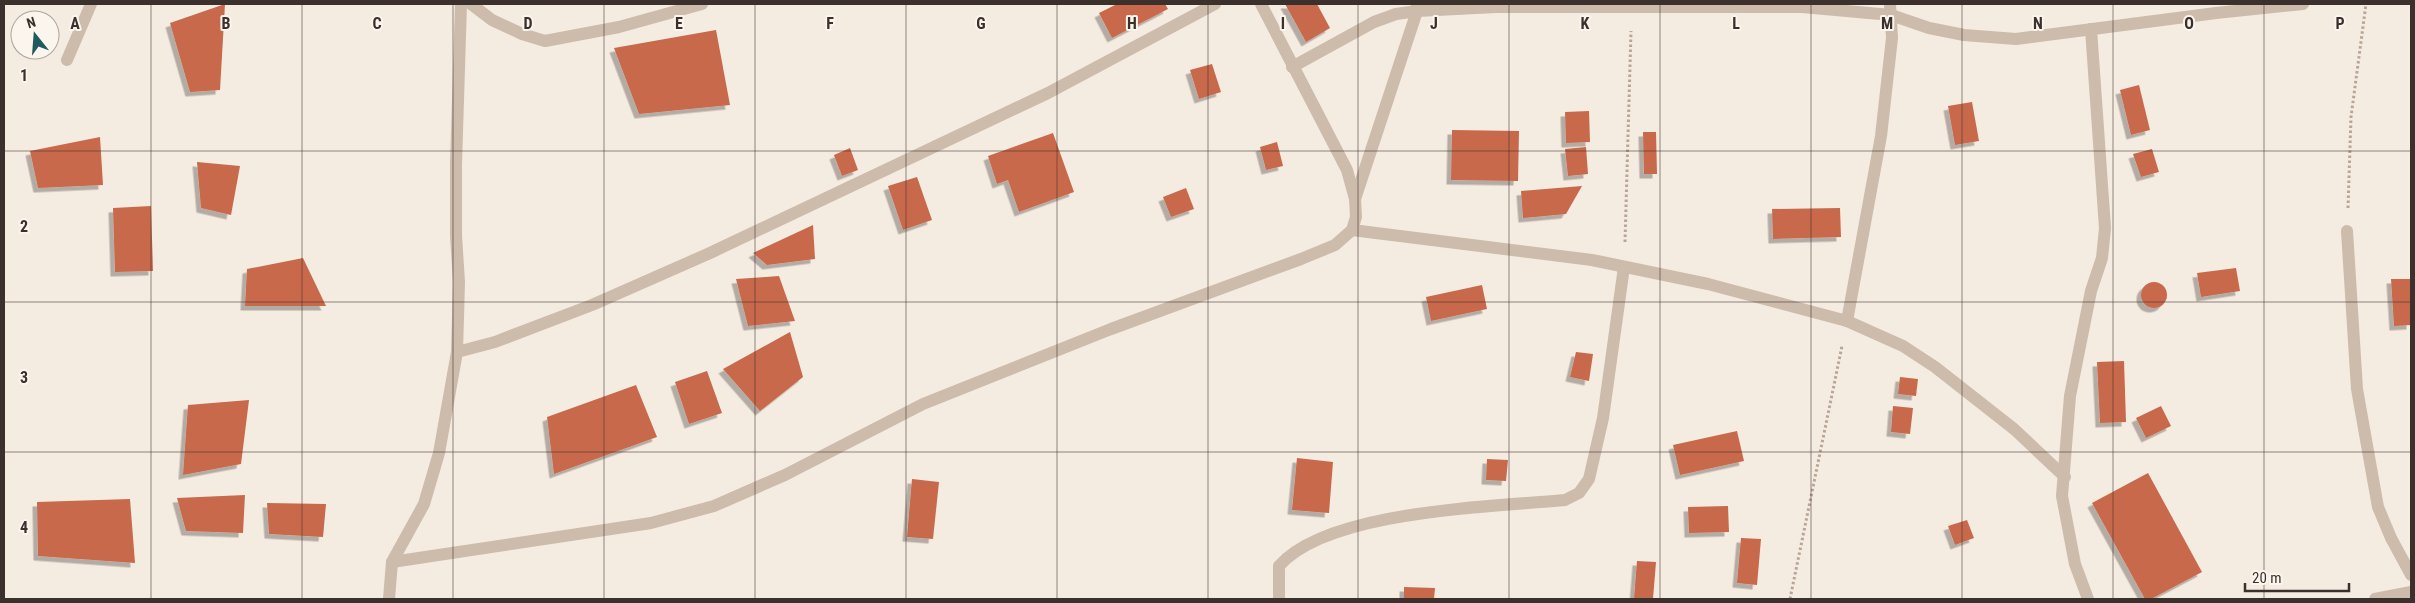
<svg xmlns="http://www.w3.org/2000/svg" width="2415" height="603" viewBox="0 0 2415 603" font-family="'Roboto Condensed',sans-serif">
<defs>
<filter id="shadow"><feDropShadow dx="-4.5" dy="4.5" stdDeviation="0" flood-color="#0004"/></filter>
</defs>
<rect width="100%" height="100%" fill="#f4ebe1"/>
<g fill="#c8694b" filter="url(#shadow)">
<path d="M225 4 220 90 190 92 170 23Z"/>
<path d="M1117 4H1165L1168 9 1112 38 1099 13Z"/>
<path d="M1285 4H1317L1330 28 1306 42Z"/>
<path d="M716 30 730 105 639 114 614 48Z"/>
<path d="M1212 64 1221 92 1199 99 1190 70Z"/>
<path d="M2139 85 2150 130 2131 135 2120 90Z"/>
<path d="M1972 102 1979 141 1955 145 1948 106Z"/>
<path d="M1589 111 1590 142 1566 143 1565 112Z"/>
<path d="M1452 130 1519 131 1518 181 1451 180Z"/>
<path d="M1643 132H1656L1657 174H1644Z"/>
<path d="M1053 133 1074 192 1019 212 1008 180 997 184 988 156Z"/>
<path d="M100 137 103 185 38 188 30 151Z"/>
<path d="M1277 142 1283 166 1266 170 1260 147Z"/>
<path d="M1586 147 1588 174 1568 176 1565 149Z"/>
<path d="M850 148 858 170 842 176 834 155Z"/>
<path d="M2152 149 2159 172 2141 177 2133 154Z"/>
<path d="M197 162 240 166 231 215 201 208Z"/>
<path d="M917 177 932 220 903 230 888 186Z"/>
<path d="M1582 186 1566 214 1523 218 1521 191Z"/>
<path d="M1186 188 1194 209 1171 217 1163 197Z"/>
<path d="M151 206 153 271 115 272 113 208Z"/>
<path d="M1840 208 1841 237 1773 239 1772 209Z"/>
<path d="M813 225 815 259 767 265 753 253Z"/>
<path d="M303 258 326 306H245L247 269Z"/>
<path d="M2236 268 2240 291 2201 297 2197 273Z"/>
<path d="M779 276 795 321 748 326 736 279Z"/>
<path d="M2391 279H2411V325L2394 326Z"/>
<circle cx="2154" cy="295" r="13"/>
<path d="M1482 285 1487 309 1431 321 1426 297Z"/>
<path d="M790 332 803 377 760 411 723 369Z"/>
<path d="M1576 352 1593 354 1589 381 1570 377Z"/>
<path d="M2124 361 2126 422 2100 423 2097 362Z"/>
<path d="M707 371 722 413 689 424 675 382Z"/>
<path d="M1900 377 1918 379 1916 396 1898 394Z"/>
<path d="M636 385 657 437 554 474 547 417Z"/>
<path d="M249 400 241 464 183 475 188 405Z"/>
<path d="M1893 406 1913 408 1910 434 1891 432Z"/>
<path d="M2161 406 2171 426 2146 438 2136 418Z"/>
<path d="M1737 431 1744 461 1680 475 1673 445Z"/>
<path d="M1297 458 1333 462 1329 513 1292 510Z"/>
<path d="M1487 459 1508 460 1506 481 1486 480Z"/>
<path d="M2148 473 2202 572 2151 599H2145L2092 503Z"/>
<path d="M912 479 939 482 933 539 907 537Z"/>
<path d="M245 495 243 533 186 531 177 498Z"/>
<path d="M130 499 135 563 38 556 37 502Z"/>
<path d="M267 503 326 504 323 537 269 534Z"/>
<path d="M1728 506 1729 532 1689 533 1688 507Z"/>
<path d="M1967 520 1974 538 1955 545 1948 526Z"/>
<path d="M1741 538 1761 539 1757 585 1737 583Z"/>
<path d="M1637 561 1656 562 1653 599H1634Z"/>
<path d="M1404 587 1435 588 1434 599H1404Z"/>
</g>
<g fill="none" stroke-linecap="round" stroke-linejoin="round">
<g stroke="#b9a596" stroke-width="3" stroke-dasharray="2.5 2.5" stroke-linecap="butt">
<path d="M2348 208 2351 117 2366 4"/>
<path d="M1625 242 1631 31"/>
<path d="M1790 599 1842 346"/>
</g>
<g stroke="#cdbbac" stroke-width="12">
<path d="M471 4 492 20 522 34 545 41 619 27 702 4"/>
<path d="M67 60 91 4"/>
<path d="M1292 67 1374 22 1396 14 1417 11 1496 7H1802L1891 15 1929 28 1964 35 2016 39 2216 13 2303 4"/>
<path d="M1355 199 1417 11V4"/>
<path d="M1352 230 1592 260 1708 284 1847 321 1903 346 1935 367 2014 429 2065 477"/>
<path d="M2347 231 2357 389 2371 468 2378 507 2391 538 2411 575"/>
<path d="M1847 321 1881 136 1892 38 1890 4"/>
<path d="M457 352 495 342 592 305 710 253 1048 93 1215 4"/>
<path d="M392 562 651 523 714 506 785 475 923 404 1111 329 1301 259 1335 245 1352 230 1356 217 1355 199 1347 170 1261 4"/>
<path d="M389 599 392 562 424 504 439 453 457 352 459 282 456 236V164L461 4"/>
<path d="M1279 599V566C1328 510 1492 507 1565 500L1579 493 1589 479 1603 418 1624 267"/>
<path d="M2088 599 2075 564 2062 496 2070 396 2091 291 2102 258 2105 228 2091 29"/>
<path d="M2375 599 2411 592"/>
</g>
</g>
<path fill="none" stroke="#3b302b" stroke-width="1" stroke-opacity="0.55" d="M151 4V599M302 4V599M453 4V599M604 4V599M755 4V599M906 4V599M1057 4V599M1208 4V599M1358 4V599M1509 4V599M1660 4V599M1811 4V599M1962 4V599M2113 4V599M2264 4V599M4 151H2411M4 302H2411M4 452H2411"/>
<g font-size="16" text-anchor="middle" font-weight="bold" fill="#3b302b" stroke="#fbf5ee" stroke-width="4" stroke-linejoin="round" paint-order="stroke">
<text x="75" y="29">A</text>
<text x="226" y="29">B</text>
<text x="377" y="29">C</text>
<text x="528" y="29">D</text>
<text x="679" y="29">E</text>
<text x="830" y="29">F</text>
<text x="981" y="29">G</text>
<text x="1132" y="29">H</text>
<text x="1283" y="29">I</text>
<text x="1434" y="29">J</text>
<text x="1585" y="29">K</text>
<text x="1736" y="29">L</text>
<text x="1887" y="29">M</text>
<text x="2038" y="29">N</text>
<text x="2189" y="29">O</text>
<text x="2340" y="29">P</text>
<text x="24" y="81">1</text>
<text x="24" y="232">2</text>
<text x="24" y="383">3</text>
<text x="24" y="533">4</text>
</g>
<rect width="2415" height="603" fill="none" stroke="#3b302b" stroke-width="10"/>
<g transform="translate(35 35) rotate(343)"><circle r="24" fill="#fbf5ee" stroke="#aea6a0"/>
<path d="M0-4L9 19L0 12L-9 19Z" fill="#1f5a5e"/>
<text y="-8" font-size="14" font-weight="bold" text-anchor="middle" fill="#3b302b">N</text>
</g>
<path d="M2245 583v8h104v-8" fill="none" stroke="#3b302b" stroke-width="2.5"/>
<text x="2252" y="583" font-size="15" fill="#3b302b" stroke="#fbf5ee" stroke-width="4" paint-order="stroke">20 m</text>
</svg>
